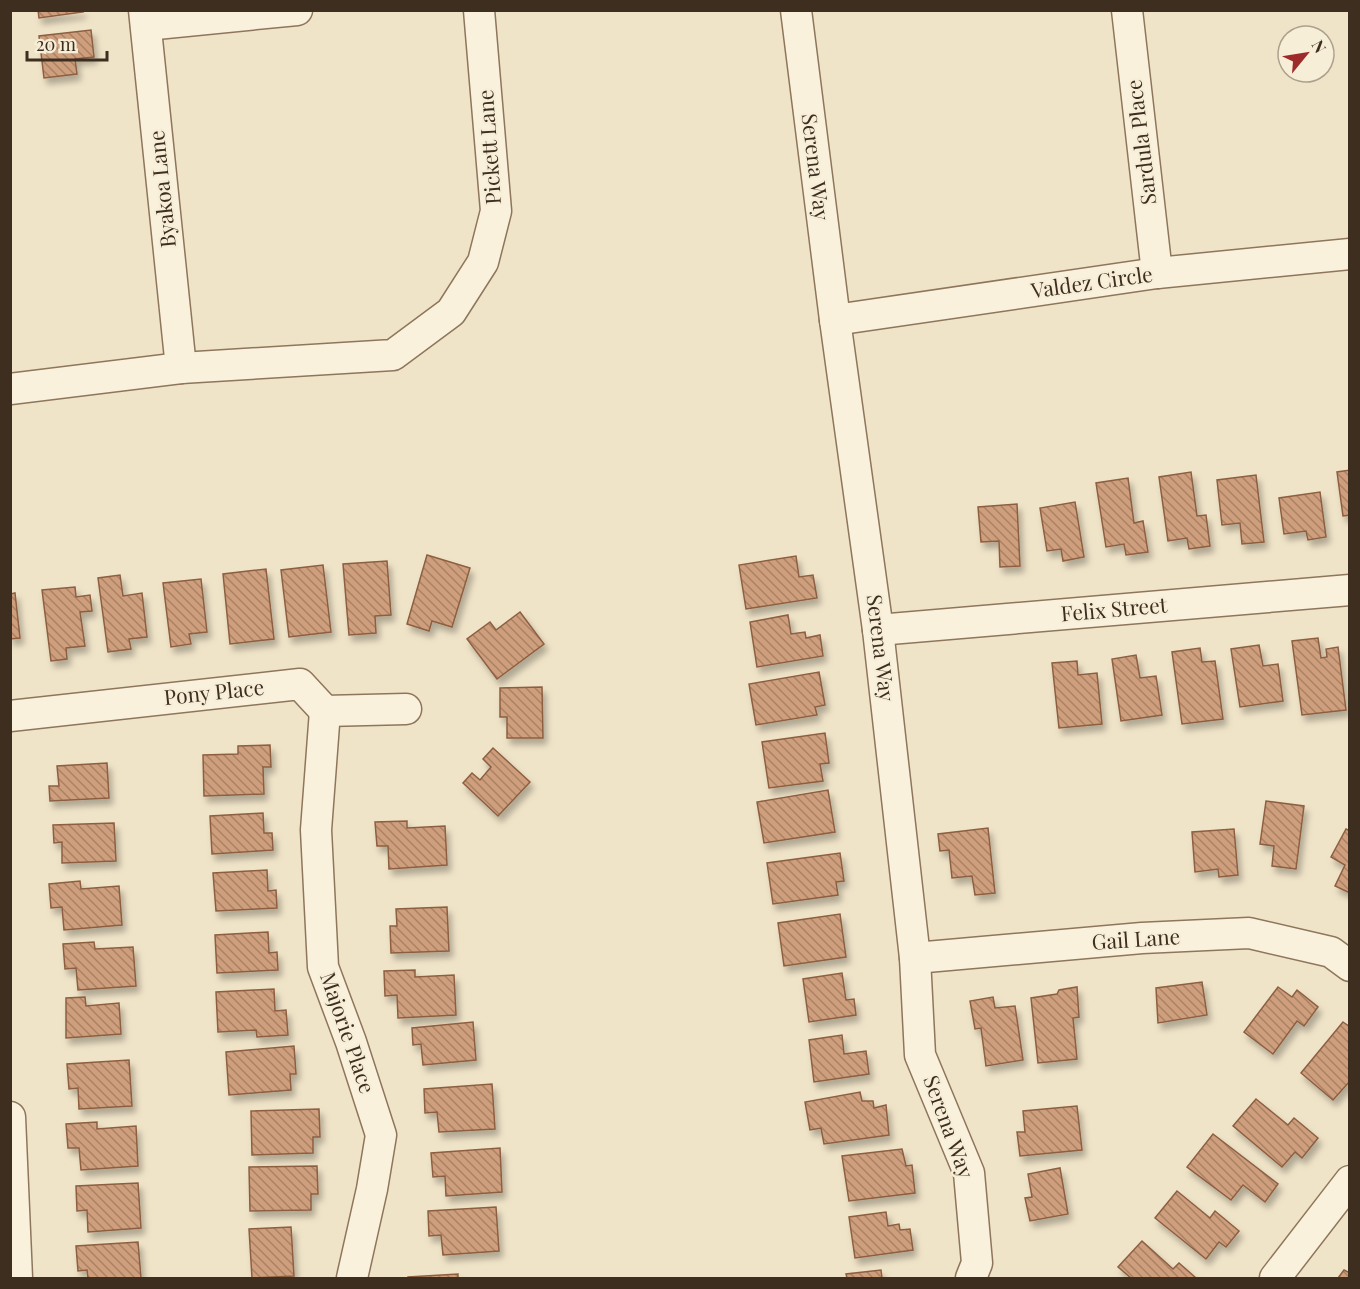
<svg xmlns="http://www.w3.org/2000/svg" width="1360" height="1289" viewBox="0 0 1360 1289" font-family="'Playfair Display',serif">
<defs>
<pattern id="building-back-hatch" width="6" height="6" patternUnits="userSpaceOnUse" patternTransform="scale(1.5)"><rect width="6" height="6" fill="#cf9f7d"/><path d="M-1 5l2 2M0 0l6 6M5-1l2 2" fill="none" stroke="#a98266"/></pattern>
<filter id="shadow"><feDropShadow dx="3.5" dy="6" stdDeviation="3" flood-color="#0004"/></filter>
</defs>
<rect width="100%" height="100%" fill="#f0e4c8"/>
<g fill="url(#building-back-hatch)" stroke="#8d5f41" stroke-width="1.5" filter="url(#shadow)">
<path d="M38 10H82L83 12 39 18Z"/>
<path d="M91 30 94 57 75 59 77 74 44 78 39 36Z"/>
<path d="M1350 470V515L1343 516 1337 472Z"/>
<path d="M1191 472 1197 516 1206 515 1210 546 1189 549 1187 538 1168 541 1159 477Z"/>
<path d="M1256 475 1264 542 1242 544 1240 523 1222 525 1217 480Z"/>
<path d="M1128 478 1134 523 1143 521 1148 552 1126 555 1124 544 1106 547 1096 483Z"/>
<path d="M1320 492 1326 537 1308 540 1306 531 1284 534 1279 498Z"/>
<path d="M1075 502 1084 557 1063 561 1061 549 1047 551 1040 508Z"/>
<path d="M1017 504 1020 566 1000 567 999 541 981 542 978 507Z"/>
<path d="M427 555 470 568 452 627 432 621 429 631 407 624Z"/>
<path d="M796 556 799 577 813 575 817 598 746 609 739 565Z"/>
<path d="M387 561 391 615 375 616 376 633 349 635 343 564Z"/>
<path d="M323 565 331 632 289 637 281 570Z"/>
<path d="M266 569 274 639 230 644 223 574Z"/>
<path d="M120 575 123 596 142 593 147 637 129 639 131 649 108 652 98 578Z"/>
<path d="M201 579 207 632 189 634 191 644 171 647 163 583Z"/>
<path d="M75 587 76 597 90 595 92 611 80 612 85 646 66 648 67 659 51 661 42 590Z"/>
<path d="M15 593 20 638 10 639V594Z"/>
<path d="M520 612 544 644 497 679 467 639 490 622 496 630Z"/>
<path d="M788 615 791 634 805 632 806 638 820 635 823 656 757 667 750 622Z"/>
<path d="M1318 638 1321 658 1327 657 1326 649 1338 647 1346 710 1302 715 1292 641Z"/>
<path d="M1259 645 1263 666 1278 664 1283 701 1240 707 1231 649Z"/>
<path d="M1200 648 1202 662 1215 661 1223 719 1182 724 1172 652Z"/>
<path d="M1136 655 1140 678 1156 676 1162 715 1121 721 1112 659Z"/>
<path d="M1077 661 1078 675 1097 673 1102 724 1059 728 1052 663Z"/>
<path d="M819 672 825 705 815 707 817 715 756 725 749 684Z"/>
<path d="M542 687 543 738H507V717H500V688Z"/>
<path d="M825 733 829 763 820 764 823 781 769 788 762 742Z"/>
<path d="M270 745 271 767H263L264 794 204 796 203 755 238 754V746Z"/>
<path d="M493 748 530 782 498 816 463 783 472 773 480 780 491 767 483 759Z"/>
<path d="M107 763 109 798 50 801 49 786H59L57 766Z"/>
<path d="M828 790 835 832 764 843 757 802Z"/>
<path d="M1266 801 1304 806 1296 869 1272 866 1274 846 1260 844Z"/>
<path d="M263 813 264 833H272L273 850 212 854 210 816Z"/>
<path d="M407 821V828L445 826 447 865 389 869 388 846H377L375 822Z"/>
<path d="M114 823 116 861 62 863V842L54 843 53 825Z"/>
<path d="M988 828 995 893 975 895 972 876 952 878 949 850 940 851 938 834Z"/>
<path d="M1234 829 1238 875 1219 877 1218 869 1195 872 1192 832Z"/>
<path d="M1346 829 1350 831V893L1335 886 1345 865 1331 857Z"/>
<path d="M840 853 844 881 836 882 838 895 773 904 767 863Z"/>
<path d="M267 870 268 891 276 890 277 908 216 911 213 873Z"/>
<path d="M80 881 81 889 119 886 122 925 64 930 62 907 51 908 49 884Z"/>
<path d="M447 907 449 951 391 953 390 926H397L396 909Z"/>
<path d="M840 914 846 957 784 966 778 923Z"/>
<path d="M268 932 269 953 277 952 278 970 217 973 215 935Z"/>
<path d="M94 942 95 949 133 947 136 986 78 990 76 968 65 969 63 944Z"/>
<path d="M415 970V977L454 975 456 1015 398 1018 397 995 385 996 384 971Z"/>
<path d="M842 973 846 1000 854 999 856 1015 809 1022 803 979Z"/>
<path d="M1202 982 1207 1015 1158 1023 1156 988Z"/>
<path d="M1077 987 1079 1017 1073 1018 1077 1059 1038 1063 1031 998 1057 994 1059 990Z"/>
<path d="M1278 987 1292 997 1297 990 1318 1007 1304 1026 1297 1021 1273 1054 1244 1032Z"/>
<path d="M274 989 275 1011 286 1010 288 1035 257 1037 256 1030 218 1032 216 992Z"/>
<path d="M85 997 86 1006 119 1003 121 1034 66 1038V998Z"/>
<path d="M993 997 995 1008 1015 1006 1023 1060 986 1066 981 1028 975 1029 970 1001Z"/>
<path d="M473 1022 476 1060 423 1065 421 1044 413 1045 412 1028Z"/>
<path d="M1343 1022 1350 1027V1081L1333 1100 1301 1073Z"/>
<path d="M842 1035 844 1054 866 1051 869 1074 814 1082 809 1040Z"/>
<path d="M294 1046 296 1074H290L291 1090 229 1095 226 1052Z"/>
<path d="M129 1060 132 1106 79 1109 78 1088 69 1089 67 1064Z"/>
<path d="M492 1084 495 1129 439 1132 437 1112 425 1113 424 1089Z"/>
<path d="M860 1092 862 1101H873L874 1108 886 1105 889 1135 824 1144 821 1128 810 1130 805 1102Z"/>
<path d="M1256 1099 1288 1125 1294 1118 1318 1138 1302 1158 1295 1152 1282 1167 1233 1126Z"/>
<path d="M1077 1106 1082 1150 1020 1156 1017 1132H1025L1023 1111Z"/>
<path d="M319 1109 320 1137H313V1153L252 1155 251 1111Z"/>
<path d="M97 1122V1129L136 1126 138 1166 81 1170 79 1148H68L66 1124Z"/>
<path d="M1213 1134 1278 1184 1265 1202 1243 1185 1231 1200 1187 1167Z"/>
<path d="M500 1148 502 1192 446 1196 445 1176 433 1177 431 1153Z"/>
<path d="M902 1149 906 1166 912 1165 915 1193 849 1201 842 1156Z"/>
<path d="M317 1166 318 1194H311V1210L250 1211 249 1167Z"/>
<path d="M1060 1168 1068 1214 1030 1221 1025 1198 1032 1197 1028 1174Z"/>
<path d="M138 1183 141 1228 88 1232 87 1210 77 1211 76 1186Z"/>
<path d="M1177 1191 1210 1218 1215 1211 1239 1231 1226 1247 1219 1242 1206 1259 1155 1218Z"/>
<path d="M496 1207 499 1251 443 1255 441 1235 429 1236 428 1211Z"/>
<path d="M886 1212 888 1226 899 1224 900 1230 910 1229 913 1250 855 1258 849 1217Z"/>
<path d="M291 1227 294 1276 252 1278 249 1229Z"/>
<path d="M1142 1241 1173 1269 1179 1263 1196 1278H1131L1118 1267Z"/>
<path d="M138 1242 141 1278H88L87 1270 78 1271 76 1246Z"/>
<path d="M881 1270 882 1278H847L846 1274Z"/>
<path d="M1344 1270 1350 1273V1278H1338Z"/>
<path d="M458 1274V1278H408V1277Z"/>
</g>
<g fill="none" stroke-linecap="round" stroke-linejoin="round">
<defs>
<g id="street">
<path d="M144 10 181 368"/>
<path d="M796 10 835 320 878 630 915 958 920 1055 969 1173 977 1263 971 1278"/>
<path d="M1127 10 1157 273"/>
<path d="M146 25 297 10"/>
<path d="M835 320 1157 273 1350 254"/>
<path d="M10 389 181 368 393 355 451 312 483 262 496 211 479 10"/>
<path d="M878 630 1350 590"/>
<path d="M325 711 316 830 323 967 351 1042 381 1135 372 1189 352 1278"/>
<path d="M10 716 300 684 325 711 406 709"/>
<path d="M915 958 1142 938 1249 933 1331 952 1350 966"/>
<path d="M10 1117 17 1278"/>
<path d="M1275 1278 1350 1181"/>
</g>
</defs>
<use href="#street" stroke="#8d765c" stroke-width="33"/>
<use href="#street" stroke="#faf1dc" stroke-width="30"/>
</g>
<g text-anchor="middle" stroke-width="4.5" stroke-linejoin="round" paint-order="stroke">
<g font-size="21" fill="#3d2e20" stroke="#f7eed8">
<text transform="translate(1142 142) rotate(-97)" y="7">Sardula Place</text>
<text transform="translate(490 147) rotate(-94)" y="7">Pickett Lane</text>
<text transform="translate(815 167) rotate(83)" y="7">Serena Way</text>
<text transform="translate(163 189) rotate(-96)" y="7">Byakoa Lane</text>
<text transform="translate(1092 283) rotate(-8)" y="7">Valdez Circle</text>
<text transform="translate(1114 610) rotate(-5)" y="7">Felix Street</text>
<text transform="translate(880 648) rotate(83)" y="7">Serena Way</text>
<text transform="translate(214 693) rotate(-6)" y="7">Pony Place</text>
<text transform="translate(1136 940) rotate(-4)" y="7">Gail Lane</text>
<text transform="translate(347 1033) rotate(71)" y="7">Majorie Place</text>
<text transform="translate(948 1127) rotate(70)" y="7">Serena Way</text>
</g>
</g>
<rect width="1360" height="1289" fill="none" stroke="#3d2e20" stroke-width="24"/>
<g transform="translate(1306 54) rotate(60)"><circle r="28" fill="#f7eed8" stroke="#ada18e" stroke-width="1.5"/>
<path d="M0-4.5L10 22L0 15L-10 22Z" fill="#9e2a2b"/>
<text y="-9" font-size="16" font-weight="bold" text-anchor="middle" fill="#3d2e20">N</text>
</g>
<path d="M27 51v9h80v-9" fill="none" stroke="#3d2e20" stroke-width="3"/>
<text x="36" y="51" font-size="18" fill="#3d2e20" stroke="#f7eed8" stroke-width="4.5" paint-order="stroke">20 m</text>
</svg>
